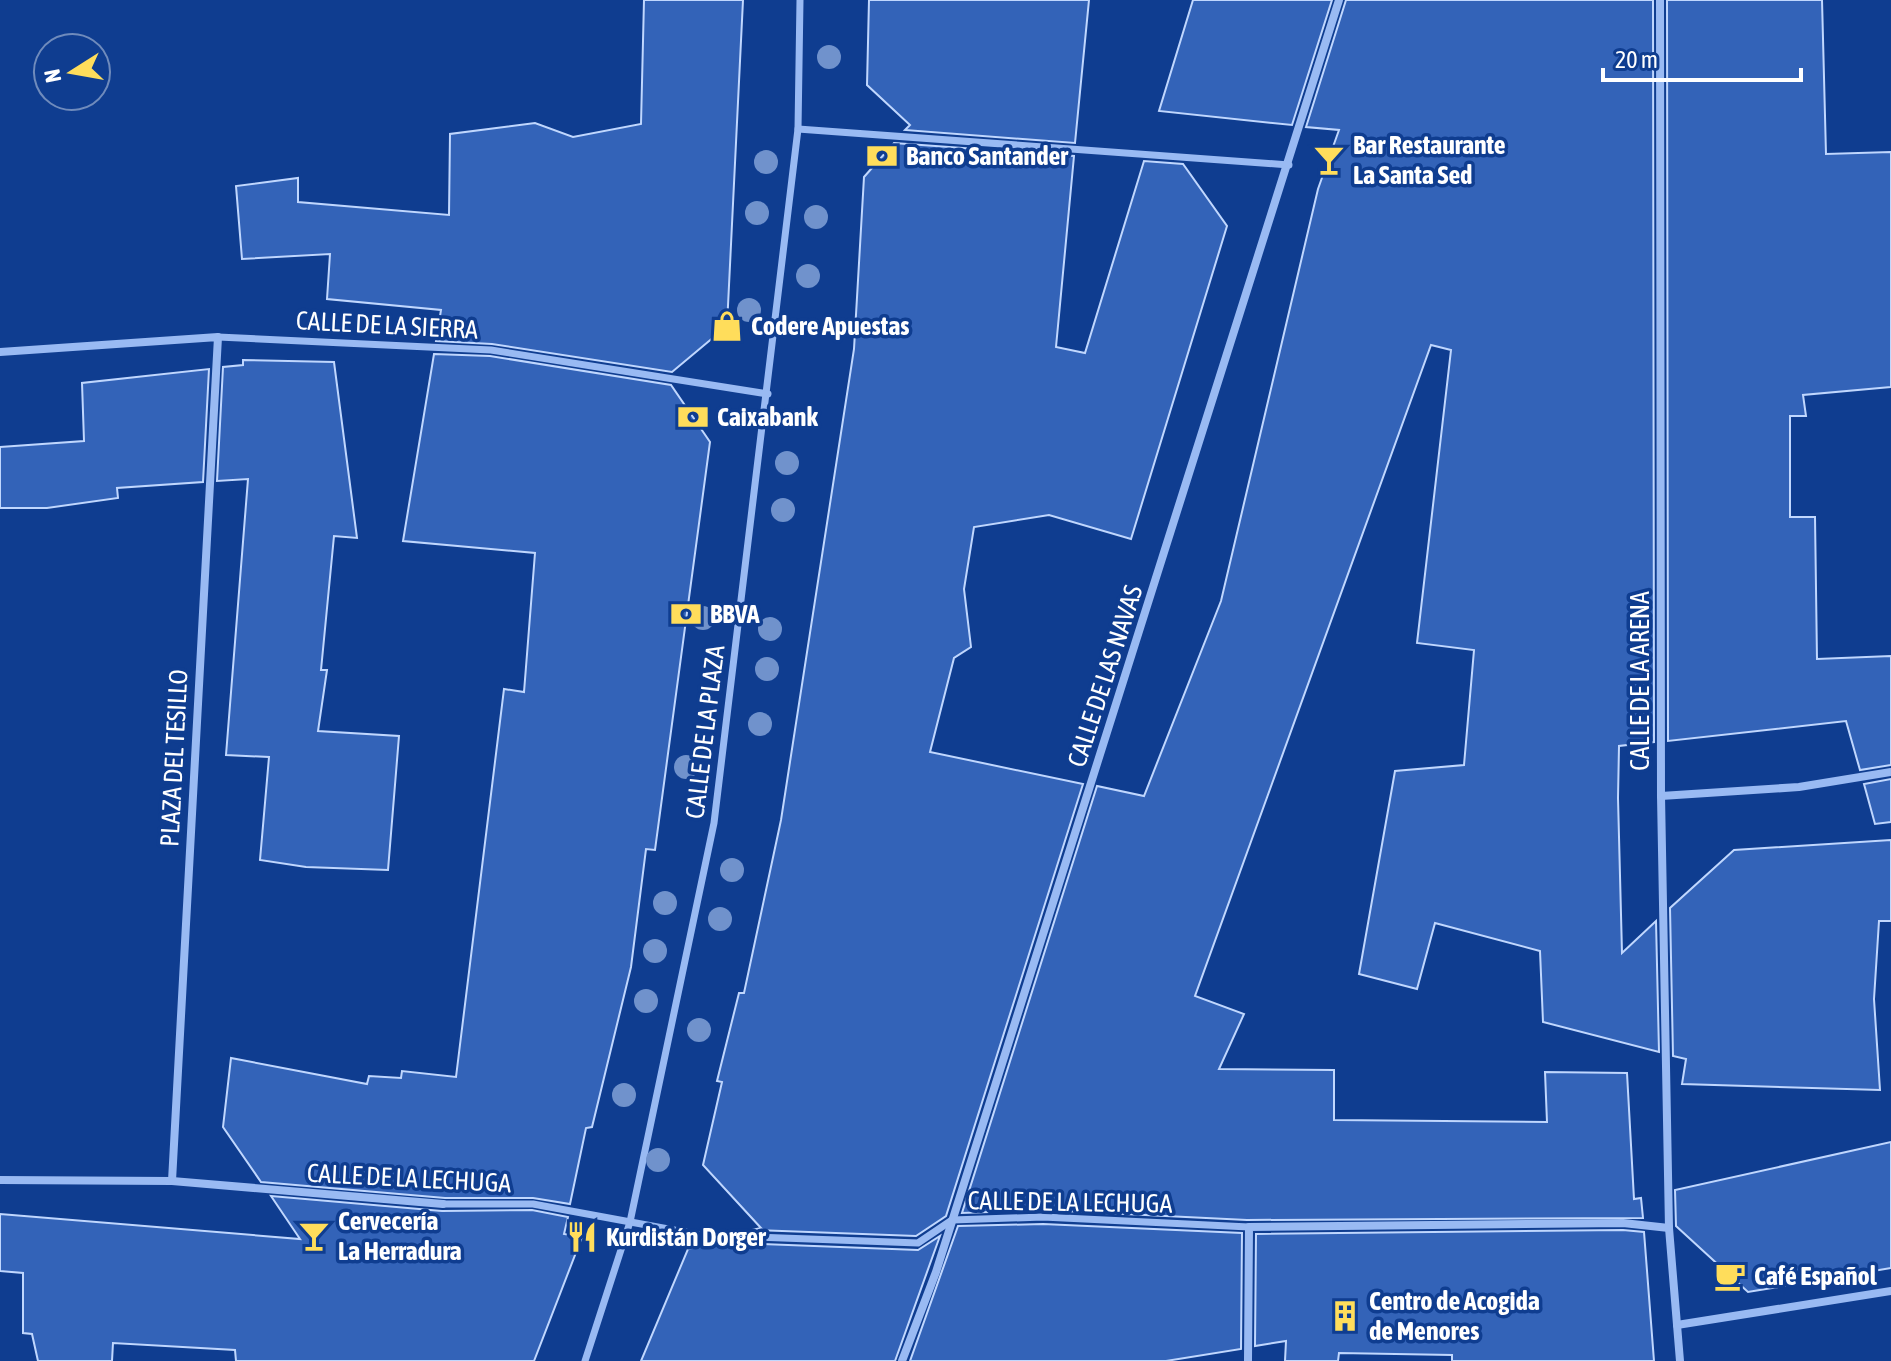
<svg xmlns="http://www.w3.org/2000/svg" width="1891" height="1361" viewBox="0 0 1891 1361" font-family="'Asap Condensed',sans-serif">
<rect width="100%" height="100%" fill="#0f3d90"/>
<g fill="#3363b8" stroke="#c0d7fe" stroke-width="2">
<path d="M644 0H743L727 326 672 372 492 344 436 341 441 310 327 299 330 254 242 259 236 186 298 178V202L449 215 450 134 535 123 573 137 641 124Z"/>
<path d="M869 0H1089L1075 143 905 130 910 125 867 85Z"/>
<path d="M1193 0H1332L1292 125 1159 111Z"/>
<path d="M1346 0H1653L1654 742 1619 746 1618 798 1622 953 1656 921 1659 1052 1543 1022 1540 951 1435 923 1417 989 1359 974 1395 771 1464 765 1474 650 1417 643 1451 350 1431 345 1195 996 1244 1014 1219 1069 1334 1070V1120L1547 1122 1545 1072 1627 1073 1634 1199 1641 1198 1643 1218 1247 1220 1043 1210 962 1213 1097 786 1144 796 1221 601 1318 189 1339 130 1306 127Z"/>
<path d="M1667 0H1822L1826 154 1891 152V387L1803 395 1806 416H1790V517H1815L1817 659 1891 656V765L1860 770 1846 721 1668 741Z"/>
<path d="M894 143 1074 156 1056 347 1085 353 1144 161 1183 164 1227 226 1131 539 1049 515 974 527 964 589 971 647 954 658 930 752 1083 784 946 1216 916 1236 752 1230 761 1228 703 1165 722 1082 717 1081 739 993H744L781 820 854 349 864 177Z"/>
<path d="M434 354 490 356 671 385 710 442 655 850 646 849 631 967 592 1127 586 1128 570 1204 533 1198H445L261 1182 223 1127 231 1058 367 1084 369 1076 401 1078 402 1071 456 1077 504 689 524 692 535 553 403 541Z"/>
<path d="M243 360 334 362 357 538 334 536 321 670H327L318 731 399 736 388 870 306 867 260 860 269 757 226 755 248 479 217 481 223 367 243 365Z"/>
<path d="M209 369 203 482 117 488 118 498 47 508H0V447L84 441 82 383Z"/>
<path d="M1891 779V822L1875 824 1864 784Z"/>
<path d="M1891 840V921H1879L1874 999 1880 1090 1682 1084 1686 1059 1673 1056 1670 908 1734 850Z"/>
<path d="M1891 1142V1268L1748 1292 1676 1226 1675 1190Z"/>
<path d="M271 1196 442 1211 532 1210 568 1217 564 1234 582 1237 534 1361H236L235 1350 113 1343 112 1361H38L32 1334 23 1333V1273L0 1271V1214L300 1239Z"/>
<path d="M1043 1224 1242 1233 1241 1349 1166 1361H910L958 1226Z"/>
<path d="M1623 1230 1644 1232 1654 1361H1452V1355L1339 1353 1338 1361H1285L1286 1341 1255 1346 1256 1234Z"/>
<path d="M940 1236 895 1361H641L688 1249 713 1242 918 1250Z"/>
</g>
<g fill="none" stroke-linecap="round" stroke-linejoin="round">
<g stroke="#99baf3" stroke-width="7">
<path d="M798 129 1289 165"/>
<path d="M218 337 491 350 768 394"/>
<path d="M443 1204H533L701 1235 918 1243 952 1220 1043 1217 1249 1227"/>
<path d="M585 1361 630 1222 714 823 798 129 800 0"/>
</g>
<g stroke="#99baf3" stroke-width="8">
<path d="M1660 0 1661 796 1669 1228 1680 1361"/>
<path d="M0 352 218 337 172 1181"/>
<path d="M1661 796 1799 787 1891 772"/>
<path d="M0 1180 172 1181 443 1204"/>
<path d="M1677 1325 1891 1291"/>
<path d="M902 1361 936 1272 1339 0"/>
<path d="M1248 1361 1249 1227 1623 1223 1669 1228"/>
</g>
</g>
<g fill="#7092cc">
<circle cx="829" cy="57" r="12"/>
<circle cx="766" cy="162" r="12"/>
<circle cx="757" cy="213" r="12"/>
<circle cx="816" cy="217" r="12"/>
<circle cx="808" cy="276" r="12"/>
<circle cx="749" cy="310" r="12"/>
<circle cx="787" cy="463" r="12"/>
<circle cx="783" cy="510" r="12"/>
<circle cx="703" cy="618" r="12"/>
<circle cx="770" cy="629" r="12"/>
<circle cx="767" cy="669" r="12"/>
<circle cx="760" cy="724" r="12"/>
<circle cx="686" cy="767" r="12"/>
<circle cx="732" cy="870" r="12"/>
<circle cx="665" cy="903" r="12"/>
<circle cx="720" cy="919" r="12"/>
<circle cx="655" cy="951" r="12"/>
<circle cx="646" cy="1001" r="12"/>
<circle cx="699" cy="1030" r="12"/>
<circle cx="624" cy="1095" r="12"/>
<circle cx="658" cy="1160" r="12"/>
</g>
<defs>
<symbol id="bank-bare" viewBox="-9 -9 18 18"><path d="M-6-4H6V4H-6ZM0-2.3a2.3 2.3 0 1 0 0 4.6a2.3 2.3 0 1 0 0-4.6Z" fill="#ffdd5b" stroke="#0f3d90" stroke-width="2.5" paint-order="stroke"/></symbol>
<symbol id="bar-bare" viewBox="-9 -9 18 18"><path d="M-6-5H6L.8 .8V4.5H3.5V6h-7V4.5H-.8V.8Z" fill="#ffdd5b" stroke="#0f3d90" stroke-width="2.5" paint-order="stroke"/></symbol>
<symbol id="shop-bare" viewBox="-9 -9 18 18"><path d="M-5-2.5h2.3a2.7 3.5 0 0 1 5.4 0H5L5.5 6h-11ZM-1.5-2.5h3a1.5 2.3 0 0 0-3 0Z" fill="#ffdd5b" stroke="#0f3d90" stroke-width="2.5" paint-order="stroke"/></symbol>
<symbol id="restaurant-bare" viewBox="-9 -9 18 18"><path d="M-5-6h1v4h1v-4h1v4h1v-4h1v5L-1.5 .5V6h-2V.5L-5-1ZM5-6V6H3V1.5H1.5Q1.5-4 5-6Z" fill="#ffdd5b" stroke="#0f3d90" stroke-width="2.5" paint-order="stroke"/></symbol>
<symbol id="cafe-bare" viewBox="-9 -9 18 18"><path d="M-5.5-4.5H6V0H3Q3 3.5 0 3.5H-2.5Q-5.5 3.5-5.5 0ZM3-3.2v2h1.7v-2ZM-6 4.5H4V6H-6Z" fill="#ffdd5b" stroke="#0f3d90" stroke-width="2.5" paint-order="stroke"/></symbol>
<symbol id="building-bare" viewBox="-9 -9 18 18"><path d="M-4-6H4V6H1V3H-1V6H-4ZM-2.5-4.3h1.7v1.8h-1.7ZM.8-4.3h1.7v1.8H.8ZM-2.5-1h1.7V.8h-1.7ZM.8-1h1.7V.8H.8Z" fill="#ffdd5b" stroke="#0f3d90" stroke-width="2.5" paint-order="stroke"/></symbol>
</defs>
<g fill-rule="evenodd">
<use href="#bank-bare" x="860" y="134" width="44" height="44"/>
<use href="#bar-bare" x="1307" y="138" width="44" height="44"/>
<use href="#shop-bare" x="705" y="304" width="44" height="44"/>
<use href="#bank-bare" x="671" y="395" width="44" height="44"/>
<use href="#bank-bare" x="664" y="592" width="44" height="44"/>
<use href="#bar-bare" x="292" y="1214" width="44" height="44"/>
<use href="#restaurant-bare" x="560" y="1215" width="44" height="44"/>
<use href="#cafe-bare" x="1708" y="1254" width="44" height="44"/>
<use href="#building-bare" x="1323" y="1294" width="44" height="44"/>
</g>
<g text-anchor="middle" stroke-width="7" stroke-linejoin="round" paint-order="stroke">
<g font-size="26" font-weight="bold" fill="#fff" stroke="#0f3d90" text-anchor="start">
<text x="1353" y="154">Bar Restaurante<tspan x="1353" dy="30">La Santa Sed</tspan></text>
<text x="906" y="165">Banco Santander</text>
<text x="751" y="335">Codere Apuestas</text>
<text x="717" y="426">Caixabank</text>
<text x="710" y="623">BBVA</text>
<text x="338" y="1230">Cervecería<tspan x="338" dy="30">La Herradura</tspan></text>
<text x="606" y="1246">Kurdistán Dorger</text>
<text x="1754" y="1285">Café Español</text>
<text x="1369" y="1310">Centro de Acogida<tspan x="1369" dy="30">de Menores</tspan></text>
</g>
<g font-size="26" fill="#fff" stroke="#0f3d90">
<text transform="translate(387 325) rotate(3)" y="9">CALLE DE LA SIERRA</text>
<text transform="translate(1105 676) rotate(-72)" y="9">CALLE DE LAS NAVAS</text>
<text transform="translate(1640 681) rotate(-90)" y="9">CALLE DE LA ARENA</text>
<text transform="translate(705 732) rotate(-83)" y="9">CALLE DE LA PLAZA</text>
<text transform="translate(174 758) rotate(-87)" y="9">PLAZA DEL TESILLO</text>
<text transform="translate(409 1178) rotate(3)" y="9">CALLE DE LA LECHUGA</text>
<text transform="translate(1070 1202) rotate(1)" y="9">CALLE DE LA LECHUGA</text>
</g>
</g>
<g transform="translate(72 72) rotate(259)"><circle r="38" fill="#0f3d90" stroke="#6f8bbc" stroke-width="2"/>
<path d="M0-6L14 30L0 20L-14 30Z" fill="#ffdd5b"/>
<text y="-12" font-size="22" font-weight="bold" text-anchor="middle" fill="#ffffff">N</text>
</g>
<path d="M1603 68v12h198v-12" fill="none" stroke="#ffffff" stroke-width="4"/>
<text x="1615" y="68" font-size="24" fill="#ffffff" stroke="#0f3d90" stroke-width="6" paint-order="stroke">20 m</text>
</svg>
